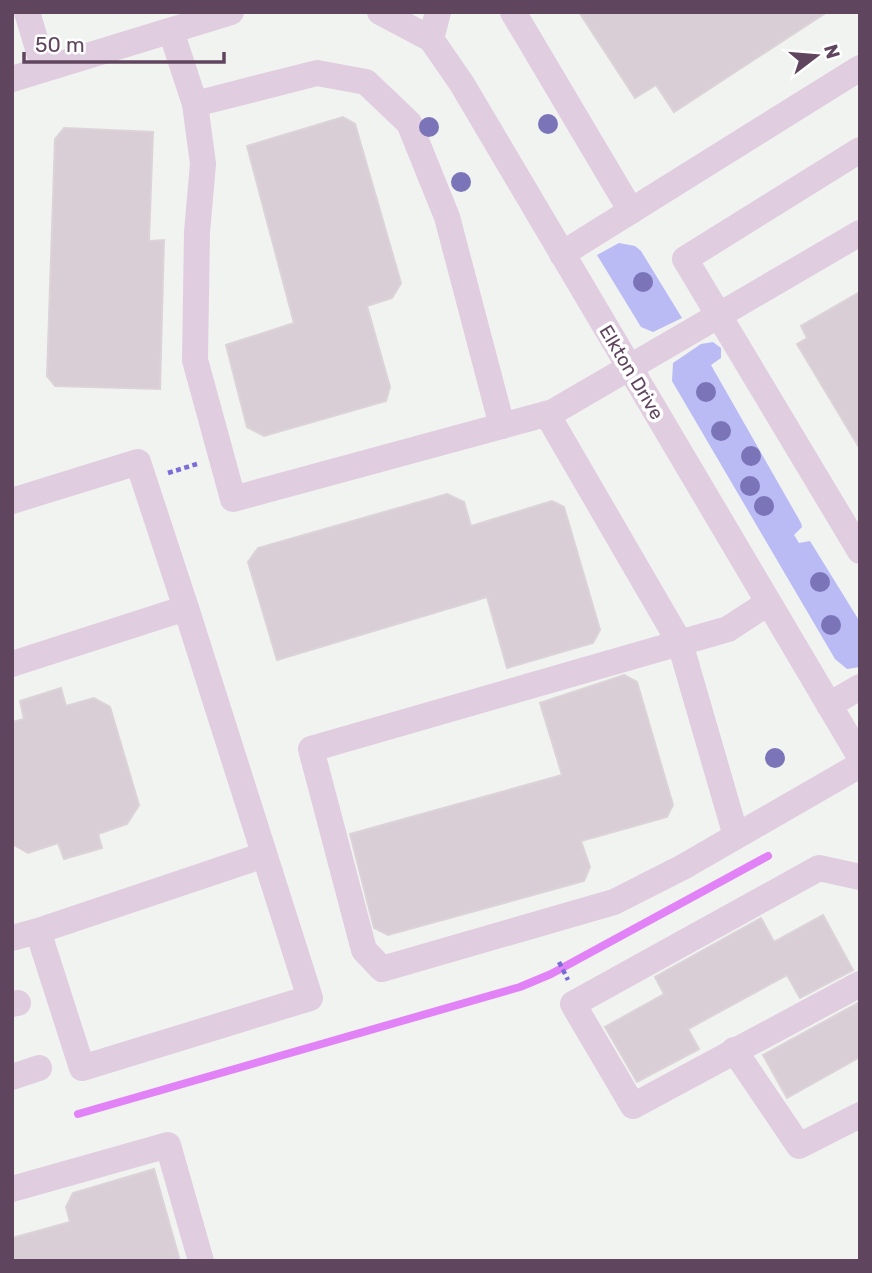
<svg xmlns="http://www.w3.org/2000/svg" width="872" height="1273" viewBox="0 0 872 1273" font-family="Rubik,sans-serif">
<rect width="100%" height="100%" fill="#f1f3f0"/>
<g fill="#babaf5">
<path d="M619 243 635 246 641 251 682 318 653 332 641 327 597 255Z"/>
<path d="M713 342 721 348V358L711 365 801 523 802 527 794 535 799 543 810 541 860 622V667L847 669 835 659 672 381 673 363 701 344Z"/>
</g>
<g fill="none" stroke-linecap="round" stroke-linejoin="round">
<path stroke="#e282f7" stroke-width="8" d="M78 1114 520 987 551 974 768 856"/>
</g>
<g fill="#d9ced6" stroke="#dcd3d9" stroke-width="2">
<path d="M579 12H827L674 112 656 85 635 98Z"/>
<path d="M343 117 355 124 401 283 392 298 367 306 390 387 386 401 264 436 247 427 226 345 294 323 247 146Z"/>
<path d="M64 128 153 132 149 241 164 240 160 389 55 386 47 376 55 139Z"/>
<path d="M860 292V449L797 344 807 338 801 326Z"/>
<path d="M447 494 464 502 471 526 552 501 564 507 600 630 593 643 507 668 487 597 277 660 248 562 258 548Z"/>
<path d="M624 675 637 682 673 805 667 817 581 841 590 867 584 881 388 935 374 928 350 834 562 775 540 703Z"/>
<path d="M61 688 66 706 94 698 110 707 139 805 127 824 98 834 102 848 64 859 58 843 28 853 12 844V722L24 719 20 701Z"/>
<path d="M823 915 853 970 800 998 787 975 688 1029 699 1049 637 1082 605 1027 664 994 655 977 761 918 774 942Z"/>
<path d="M860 1002V1057L787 1098 763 1055Z"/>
<path d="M154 1169 180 1261H12V1238L70 1222 66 1207 73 1193Z"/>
</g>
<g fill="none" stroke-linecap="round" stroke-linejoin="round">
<g stroke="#7a6dd7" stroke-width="4.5" stroke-dasharray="5 3.5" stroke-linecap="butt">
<path d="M168 473 197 464"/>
<path d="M559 962 568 980"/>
</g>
<g stroke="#e1cde0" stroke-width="26">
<path d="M27 12 44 69"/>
<path d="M380 12 431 39 462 84 860 757"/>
<path d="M513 12 631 211"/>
<path d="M171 31 195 104 203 164 197 232 195 360 233 499 553 412 860 233"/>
<path d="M431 39 438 12"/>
<path d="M12 79 231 12"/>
<path d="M195 104 317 73 366 82 409 123 447 217 502 426"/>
<path d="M860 150 685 259 860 551"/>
<path d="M562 254 860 68"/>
<path d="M547 414 680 643 736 836"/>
<path d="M12 501 138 462 186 608"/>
<path d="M768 603 728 629 311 749 364 950 382 969 614 902 683 867 860 765"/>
<path d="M12 664 186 608 310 998 82 1068 38 931 12 938"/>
<path d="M829 705 860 687"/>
<path d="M860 877 819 868 573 1004 633 1106 860 984"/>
<path d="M38 931 264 855"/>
<path d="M12 1004 18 1003"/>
<path d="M734 1050 799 1146 860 1115"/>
<path d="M12 1077 39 1068"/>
<path d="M12 1189 168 1145 201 1261"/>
</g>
</g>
<g fill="#7b74b8">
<circle cx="548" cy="124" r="10"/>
<circle cx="429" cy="127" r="10"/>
<circle cx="461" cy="182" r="10"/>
<circle cx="643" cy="282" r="10"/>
<circle cx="706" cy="392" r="10"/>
<circle cx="721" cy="431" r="10"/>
<circle cx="751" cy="456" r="10"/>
<circle cx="750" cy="486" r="10"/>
<circle cx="764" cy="506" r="10"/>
<circle cx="820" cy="582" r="10"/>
<circle cx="831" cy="625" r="10"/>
<circle cx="775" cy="758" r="10"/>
</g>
<g text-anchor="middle" stroke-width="7" stroke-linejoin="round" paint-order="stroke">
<g font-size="19" fill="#60455e" stroke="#fff">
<text transform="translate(632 372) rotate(59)" y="7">Elkton Drive</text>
</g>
</g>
<rect width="872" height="1273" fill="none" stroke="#60455e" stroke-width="28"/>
<g transform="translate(816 56) rotate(74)" stroke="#ffffff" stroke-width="5" paint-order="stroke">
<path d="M0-5L12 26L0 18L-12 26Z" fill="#60455e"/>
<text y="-10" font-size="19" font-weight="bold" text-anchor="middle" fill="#60455e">N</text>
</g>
<path d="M24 52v10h200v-10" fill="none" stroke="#60455e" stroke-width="3.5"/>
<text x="35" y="52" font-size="21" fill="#60455e" stroke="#ffffff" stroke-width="5" paint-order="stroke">50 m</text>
</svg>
